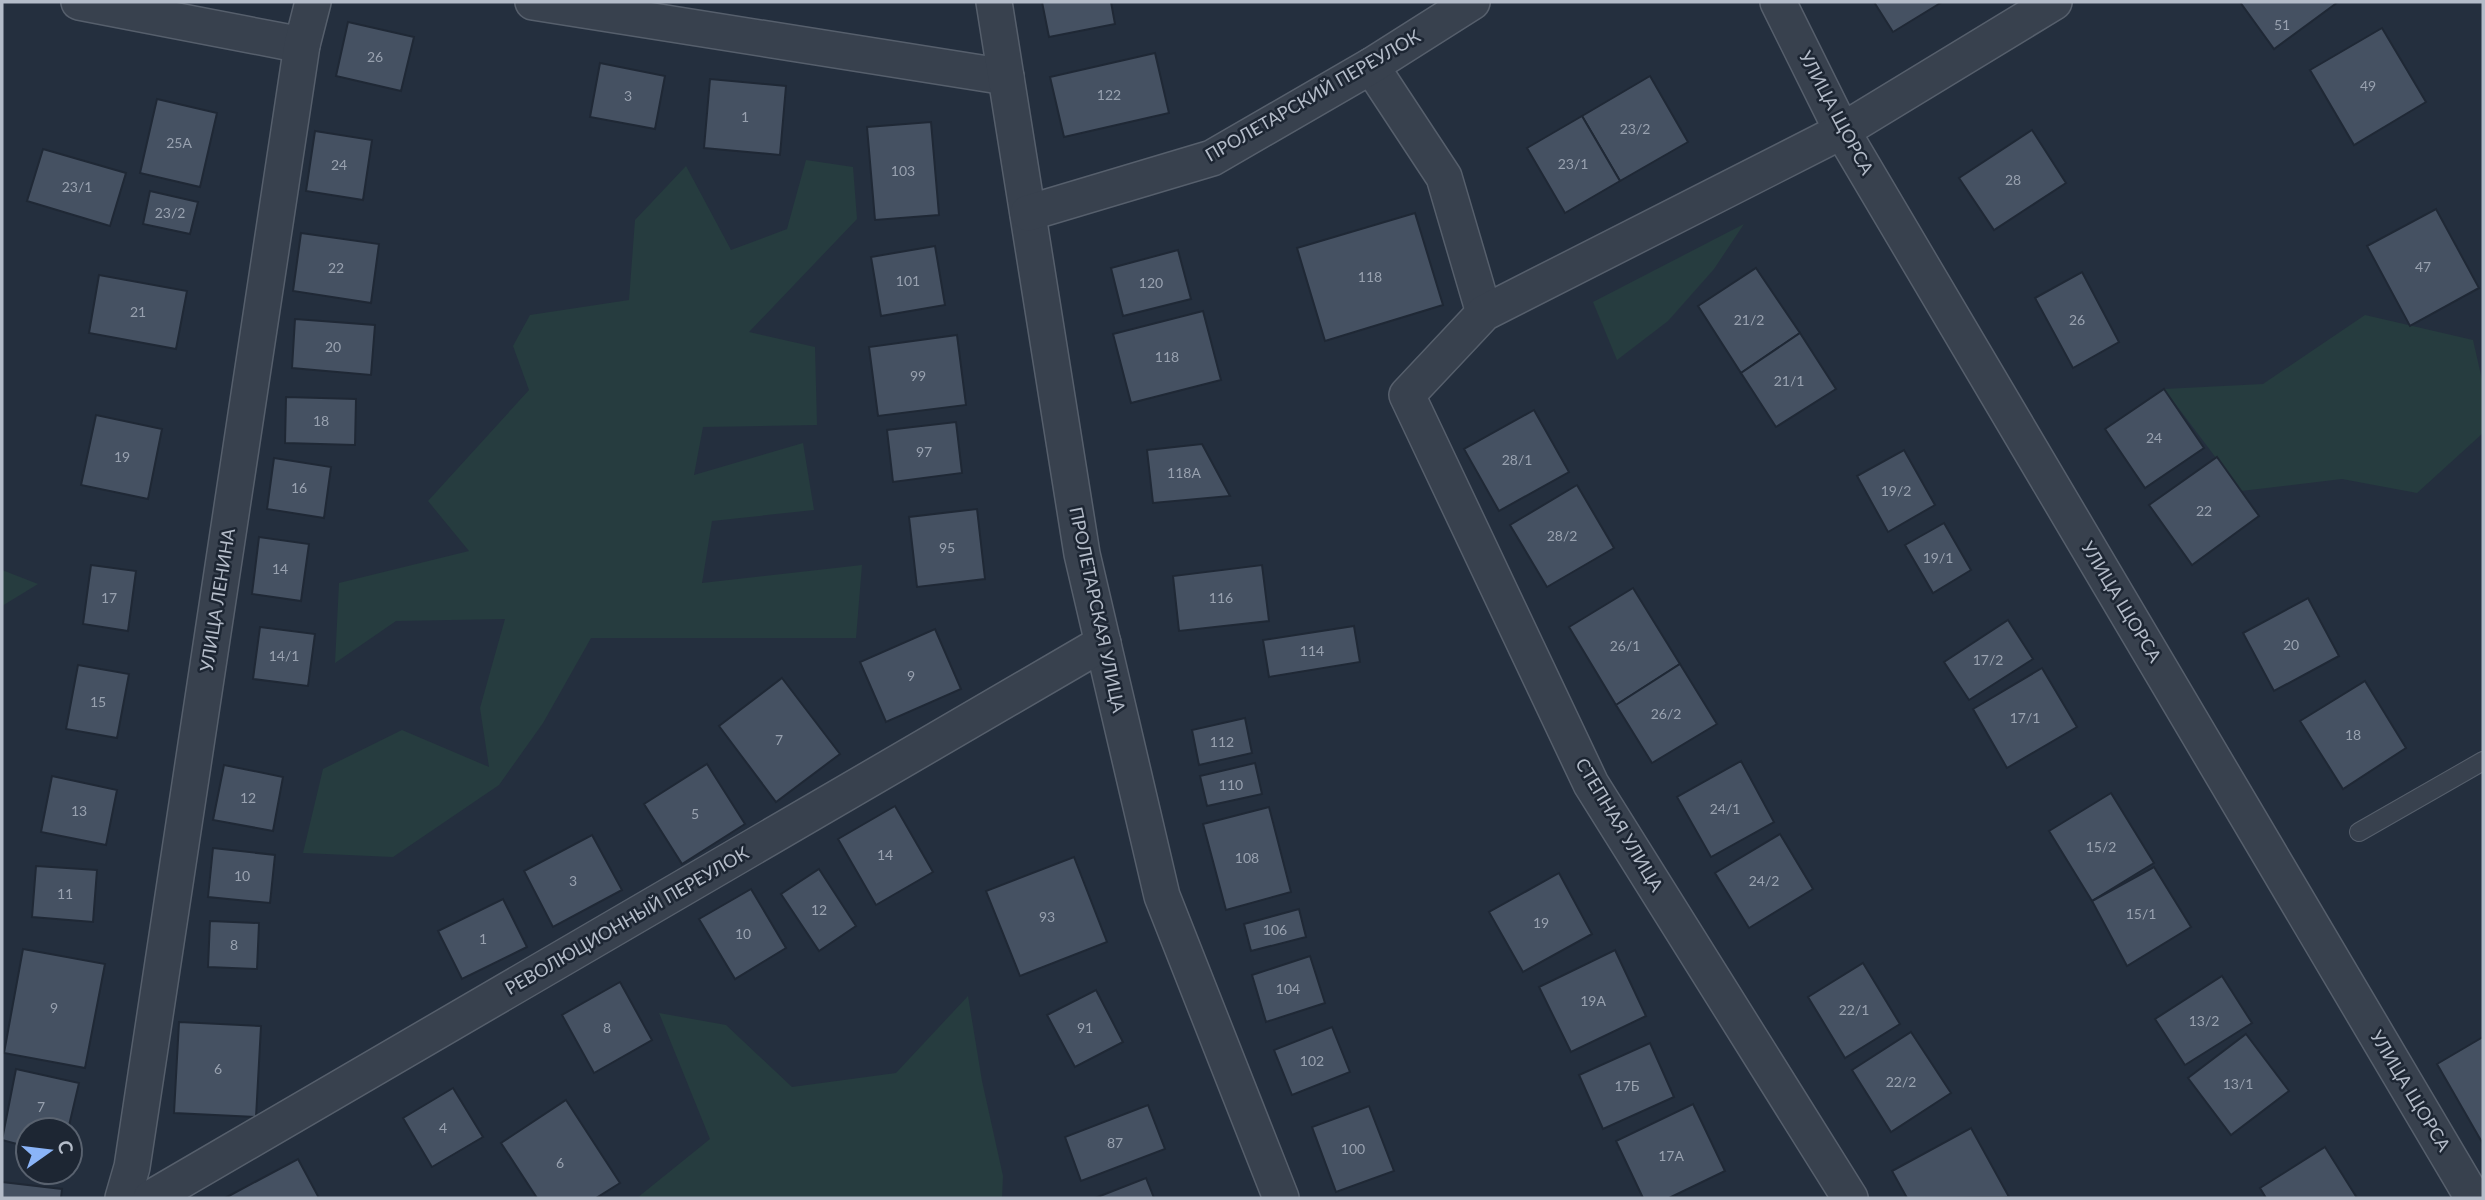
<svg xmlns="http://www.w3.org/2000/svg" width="2485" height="1200" viewBox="0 0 2485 1200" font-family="Lato,sans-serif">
<rect width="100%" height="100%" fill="#242f3e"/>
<g fill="#263c3f">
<path d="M806 160 853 167 857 219 749 332 815 347 817 425 703 427 694 475 803 443 814 510 712 521 702 583 862 565 856 638H591L543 723 499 785 393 857 303 853 323 769 402 730 489 767 480 708 505 619 396 621 335 663 339 583 469 551 428 501 529 390 513 346 530 315 629 300 635 220 686 166 731 250 787 229Z"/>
<path d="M1744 224 1714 269 1668 321 1617 360 1593 302Z"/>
<path d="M2365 315 2473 340 2483 384V433L2417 493 2342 479 2241 491 2164 389 2263 384Z"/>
<path d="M2 570 38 584 2 606Z"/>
<path d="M968 996 982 1081 1003 1176 1002 1198H637L710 1139 659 1013 726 1025 792 1087 896 1073Z"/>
</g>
<g fill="#455162" stroke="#1f2835" stroke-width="2">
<path d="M1042 2H1111L1115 24 1049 37Z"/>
<path d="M1874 2H1942L1893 32Z"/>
<path d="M2240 2H2338L2274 49Z"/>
<path d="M348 22 414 37 401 91 336 76Z"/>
<path d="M2382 28 2426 102 2354 145 2310 70Z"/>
<path d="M1155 53 1169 113 1064 137 1050 77Z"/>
<path d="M600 63 665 76 655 129 590 117Z"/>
<path d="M1650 76 1688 142 1620 181 1582 116Z"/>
<path d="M710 79 786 86 780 155 704 148Z"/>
<path d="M157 99 217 113 200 187 140 173Z"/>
<path d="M1582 116 1620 181 1565 213 1527 148Z"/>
<path d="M931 122 939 215 875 220 867 127Z"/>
<path d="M2032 130 2066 183 1994 230 1959 178Z"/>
<path d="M315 131 372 140 363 200 306 191Z"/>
<path d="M43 149 126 173 110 226 27 201Z"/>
<path d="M150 191 198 202 190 234 143 224Z"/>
<path d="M2436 209 2479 288 2410 326 2367 246Z"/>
<path d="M1415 213 1443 305 1325 341 1297 248Z"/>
<path d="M301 233 379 244 371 303 293 291Z"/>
<path d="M935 246 945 305 881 316 871 257Z"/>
<path d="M1178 250 1191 299 1123 316 1111 268Z"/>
<path d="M1756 268 1800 333 1741 373 1698 306Z"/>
<path d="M2082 272 2119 342 2073 368 2035 298Z"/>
<path d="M99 275 187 291 176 349 89 333Z"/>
<path d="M1203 311 1221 380 1131 403 1113 334Z"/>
<path d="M295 319 375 325 371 375 292 368Z"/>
<path d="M1800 333 1836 389 1776 427 1741 373Z"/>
<path d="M957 335 966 405 878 416 869 347Z"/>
<path d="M2164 389 2204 448 2145 488 2105 429Z"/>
<path d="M286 397 356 399 355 445 285 443Z"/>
<path d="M1534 410 1569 472 1499 511 1464 449Z"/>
<path d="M96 415 162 429 148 499 81 485Z"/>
<path d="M956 422 962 473 893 482 887 430Z"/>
<path d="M1202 444 1230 496 1153 503 1147 450Z"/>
<path d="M1904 450 1935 505 1888 532 1857 476Z"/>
<path d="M2217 457 2259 516 2192 565 2149 505Z"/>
<path d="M274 458 331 467 324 518 267 509Z"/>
<path d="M1577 485 1614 548 1547 587 1510 525Z"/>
<path d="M977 509 985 579 917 587 909 517Z"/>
<path d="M1944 523 1971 570 1933 593 1905 545Z"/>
<path d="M259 537 309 544 301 601 252 594Z"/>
<path d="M91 565 136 571 128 631 83 624Z"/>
<path d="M1262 565 1269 621 1179 631 1173 576Z"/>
<path d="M1633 588 1680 664 1616 705 1569 627Z"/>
<path d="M2308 598 2339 656 2274 691 2243 633Z"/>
<path d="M2008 620 2033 659 1969 700 1944 662Z"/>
<path d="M1354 626 1360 662 1269 677 1263 640Z"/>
<path d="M260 627 315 634 308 686 253 679Z"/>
<path d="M935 629 961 689 886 722 860 662Z"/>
<path d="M1680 664 1717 724 1652 763 1616 705Z"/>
<path d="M78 665 129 674 117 738 66 729Z"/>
<path d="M2042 668 2077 727 2007 768 1973 709Z"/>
<path d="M782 678 840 754 776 802 719 726Z"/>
<path d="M2365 681 2406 748 2343 789 2300 721Z"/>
<path d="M1245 718 1252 753 1199 765 1192 730Z"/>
<path d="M1741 761 1774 822 1711 857 1677 797Z"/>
<path d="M1255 763 1262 794 1207 806 1200 776Z"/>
<path d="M707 764 745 824 682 864 644 804Z"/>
<path d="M224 765 283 777 273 831 213 820Z"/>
<path d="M52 776 117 790 106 845 41 832Z"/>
<path d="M2111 793 2154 863 2092 901 2049 831Z"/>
<path d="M895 806 933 872 876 905 838 839Z"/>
<path d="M1269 807 1291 892 1226 910 1203 824Z"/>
<path d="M1780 834 1813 889 1749 928 1715 873Z"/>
<path d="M592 835 622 890 553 927 524 871Z"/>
<path d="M213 848 275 855 270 903 208 897Z"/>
<path d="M1074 857 1107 942 1020 976 986 891Z"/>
<path d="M36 866 97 870 93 922 32 917Z"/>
<path d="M2154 867 2191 927 2127 966 2092 901Z"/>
<path d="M819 869 856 926 819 951 781 894Z"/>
<path d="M1559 873 1592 934 1523 972 1489 912Z"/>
<path d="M751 889 786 948 735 979 699 919Z"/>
<path d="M503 899 527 947 462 979 438 931Z"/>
<path d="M1299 909 1306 937 1251 951 1244 924Z"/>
<path d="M210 921 259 923 257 969 208 967Z"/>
<path d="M23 949 105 964 85 1068 4 1053Z"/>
<path d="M1615 950 1646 1016 1571 1052 1539 987Z"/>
<path d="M1310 956 1325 1003 1266 1022 1252 975Z"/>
<path d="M1863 963 1900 1024 1845 1058 1808 997Z"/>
<path d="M2222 976 2252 1023 2185 1065 2155 1019Z"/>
<path d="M620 982 652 1040 594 1073 562 1015Z"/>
<path d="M1096 990 1123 1042 1075 1067 1047 1015Z"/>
<path d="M179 1022 261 1026 256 1117 174 1113Z"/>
<path d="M1332 1027 1350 1072 1292 1095 1274 1050Z"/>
<path d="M1911 1032 1951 1093 1891 1132 1852 1070Z"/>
<path d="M2246 1034 2289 1091 2231 1135 2188 1078Z"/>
<path d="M2483 1037V1144L2437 1064Z"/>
<path d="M1650 1043 1674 1097 1603 1129 1579 1075Z"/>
<path d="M16 1069 79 1083 68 1130H28V1147L2 1140Z"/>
<path d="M453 1088 483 1137 432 1167 403 1118Z"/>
<path d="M566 1100 620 1183 596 1198H537L501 1143Z"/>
<path d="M1693 1104 1725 1171 1669 1198H1643L1616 1141Z"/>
<path d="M1148 1105 1165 1149 1081 1181 1065 1137Z"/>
<path d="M1369 1106 1394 1171 1336 1192 1312 1127Z"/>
<path d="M1971 1128 2009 1197 1907 1198 1892 1171Z"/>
<path d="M2325 1147 2357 1198H2266L2260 1188Z"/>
<path d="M298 1159 319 1198H225Z"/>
<path d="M1146 1178 1154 1198H1095Z"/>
<path d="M2 1182 62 1189 61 1198H2Z"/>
</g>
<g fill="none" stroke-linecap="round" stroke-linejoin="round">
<defs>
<path id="lane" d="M2359 832 2483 761"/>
<g id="street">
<path d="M79 2 302 45"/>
<path d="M533 2 1006 77"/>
<path d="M994 2 1082 554 1162 896 1281 1198"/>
<path d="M1778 2 1842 131 2473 1198"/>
<path d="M1371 66 1444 177 1484 313"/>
<path d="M1028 213 1212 158 1371 66 1472 2"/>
<path d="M123 1198 132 1167 302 45 313 2"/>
<path d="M151 1198 1103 643"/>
<path d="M1850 1198 1591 784 1407 395 1484 313 1842 131 2054 2"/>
</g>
</defs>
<use href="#lane" stroke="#565f6c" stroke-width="20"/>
<use href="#street" stroke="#565f6c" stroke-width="38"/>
<use href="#lane" stroke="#38414e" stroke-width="18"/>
<use href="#street" stroke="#38414e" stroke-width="35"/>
</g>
<g text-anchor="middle" stroke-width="5" stroke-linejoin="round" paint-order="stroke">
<g font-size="14" fill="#98a1af">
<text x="2282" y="30">51</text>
<text x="375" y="62">26</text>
<text x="2368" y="91">49</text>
<text x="1109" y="100">122</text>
<text x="628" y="101">3</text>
<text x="745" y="122">1</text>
<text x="1635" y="134">23/2</text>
<text x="179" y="148">25А</text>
<text x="1573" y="169">23/1</text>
<text x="339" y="170">24</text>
<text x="903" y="176">103</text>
<text x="2013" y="185">28</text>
<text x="77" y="192">23/1</text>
<text x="170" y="218">23/2</text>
<text x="2423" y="272">47</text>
<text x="336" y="273">22</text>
<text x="1370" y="282">118</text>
<text x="908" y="286">101</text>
<text x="1151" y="288">120</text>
<text x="138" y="317">21</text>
<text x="1749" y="325">21/2</text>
<text x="2077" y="325">26</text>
<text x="333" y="352">20</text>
<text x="1167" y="362">118</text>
<text x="918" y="381">99</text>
<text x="1789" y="386">21/1</text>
<text x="321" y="426">18</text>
<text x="2154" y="443">24</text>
<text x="924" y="457">97</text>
<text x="122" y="462">19</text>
<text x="1517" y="465">28/1</text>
<text x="1184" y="478">118А</text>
<text x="299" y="493">16</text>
<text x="1896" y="496">19/2</text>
<text x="2204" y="516">22</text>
<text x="1562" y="541">28/2</text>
<text x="947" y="553">95</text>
<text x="1938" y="563">19/1</text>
<text x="280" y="574">14</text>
<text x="109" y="603">17</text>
<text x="1221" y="603">116</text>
<text x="2291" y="650">20</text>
<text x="1625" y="651">26/1</text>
<text x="1312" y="656">114</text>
<text x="284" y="661">14/1</text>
<text x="1988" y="665">17/2</text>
<text x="911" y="681">9</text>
<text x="98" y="707">15</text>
<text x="1666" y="719">26/2</text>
<text x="2025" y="723">17/1</text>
<text x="2353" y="740">18</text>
<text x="779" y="745">7</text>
<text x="1222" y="747">112</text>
<text x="1231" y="790">110</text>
<text x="248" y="803">12</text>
<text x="1725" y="814">24/1</text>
<text x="79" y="816">13</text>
<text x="695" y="819">5</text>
<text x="2101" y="852">15/2</text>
<text x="885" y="860">14</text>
<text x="1247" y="863">108</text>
<text x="242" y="881">10</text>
<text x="573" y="886">3</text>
<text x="1764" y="886">24/2</text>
<text x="65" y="899">11</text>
<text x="819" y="915">12</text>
<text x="2141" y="919">15/1</text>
<text x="1047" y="922">93</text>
<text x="1541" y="928">19</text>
<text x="1275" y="935">106</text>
<text x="743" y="939">10</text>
<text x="483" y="944">1</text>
<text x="234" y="950">8</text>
<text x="1288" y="994">104</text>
<text x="1593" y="1006">19А</text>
<text x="54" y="1013">9</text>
<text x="1854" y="1015">22/1</text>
<text x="2204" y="1026">13/2</text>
<text x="607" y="1033">8</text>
<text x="1085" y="1033">91</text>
<text x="1312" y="1066">102</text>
<text x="218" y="1074">6</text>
<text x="1901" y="1087">22/2</text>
<text x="2238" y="1089">13/1</text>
<text x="1627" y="1091">17Б</text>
<text x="41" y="1112">7</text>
<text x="443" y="1133">4</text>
<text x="1115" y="1148">87</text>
<text x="1353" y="1154">100</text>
<text x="1671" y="1161">17А</text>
<text x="560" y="1168">6</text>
</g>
<g font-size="18" fill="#b4bcc9" stroke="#1d2633">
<text transform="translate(1313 96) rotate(-30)" y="6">ПРОЛЕТАРСКИЙ ПЕРЕУЛОК</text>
<text transform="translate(1836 113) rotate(62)" y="6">УЛИЦА ЩОРСА</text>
<text transform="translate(218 600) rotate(-81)" y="6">УЛИЦА ЛЕНИНА</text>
<text transform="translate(2121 602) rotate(59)" y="6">УЛИЦА ЩОРСА</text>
<text transform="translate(1097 610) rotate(78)" y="6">ПРОЛЕТАРСКАЯ УЛИЦА</text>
<text transform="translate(1619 825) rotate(59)" y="6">СТЕПНАЯ УЛИЦА</text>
<text transform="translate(627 921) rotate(-30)" y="6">РЕВОЛЮЦИОННЫЙ ПЕРЕУЛОК</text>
<text transform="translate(2410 1091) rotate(59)" y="6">УЛИЦА ЩОРСА</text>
</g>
</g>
<rect width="2485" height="1200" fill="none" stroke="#b4bcc9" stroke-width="7"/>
<g transform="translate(49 1151) rotate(76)"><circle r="33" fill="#1d2633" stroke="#59626f" stroke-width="2"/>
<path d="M0-5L12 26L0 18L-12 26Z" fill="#8ab4f8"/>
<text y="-10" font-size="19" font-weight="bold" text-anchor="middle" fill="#b4bcc9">С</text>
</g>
</svg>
